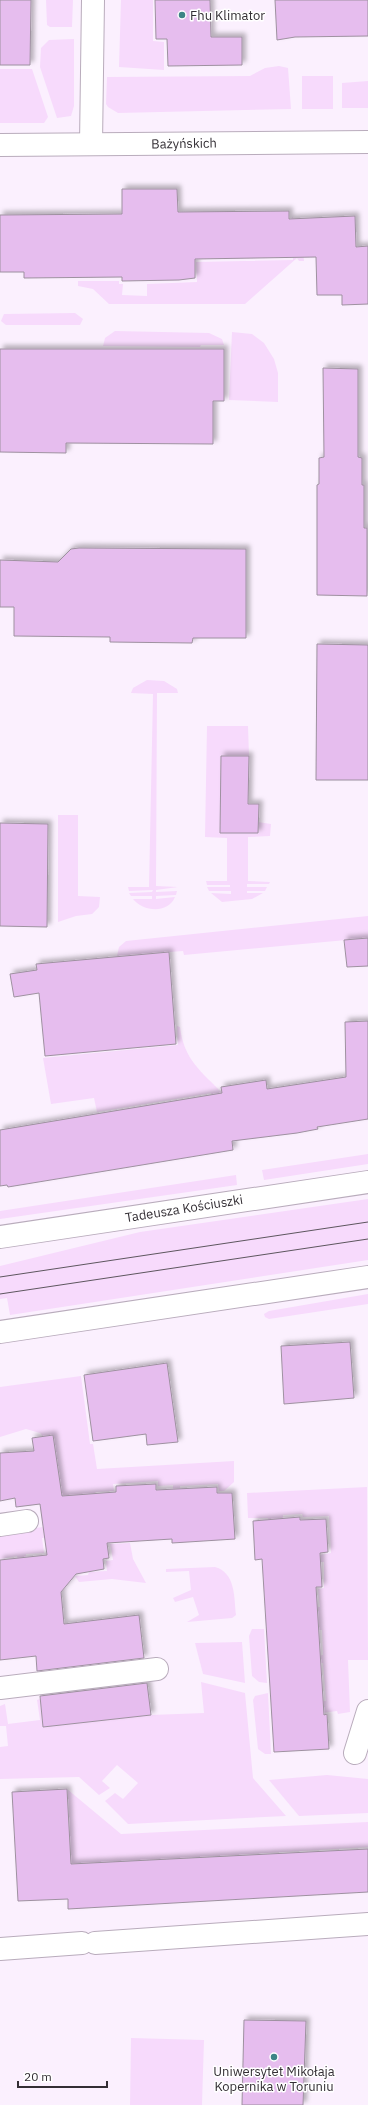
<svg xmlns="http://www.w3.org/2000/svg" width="368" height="2105" viewBox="0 0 368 2105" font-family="'IBM Plex Sans',sans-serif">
<defs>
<filter id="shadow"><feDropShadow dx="3.5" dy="-3.5" stdDeviation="2" flood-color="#0004"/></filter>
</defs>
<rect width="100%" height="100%" fill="#fbf0fe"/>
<g fill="#f7dafc">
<path d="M46 0H73L72 27H50L47 25Z"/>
<path d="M121 0H153V41L164 42V70L119 67Z"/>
<path d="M74 39V106L71 116 57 118 40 67 41 48 49 40Z"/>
<path d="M279 66 288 68 291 109 118 113 108 107 106 104 107 77 250 76 265 68Z"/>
<path d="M0 69H32L48 117 44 123H0Z"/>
<rect x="302" y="76" width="31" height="33"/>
<path d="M368 81V108H342V83Z"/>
<path d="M292 216 302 240 304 261H299L297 258 245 304H109L93 289 78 286V281H119V284H123L122 295 147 296V284L197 282 196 262 293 260Z"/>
<path d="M75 313 83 319 80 325H6L1 321 4 314Z"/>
<path d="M115 331 209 333 222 339 224 345H201L200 347 103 346 105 338Z"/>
<path d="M232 332 252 334 264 343 274 359 278 373V402L229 400Z"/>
<path d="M147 680 164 681 177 689 178 693H157L156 886 178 887 156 890V892L177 891 176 895 156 896V899L175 897C168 914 143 912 133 899H152V896H131L129 893 152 892 153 890 129 891 128 887H149L153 694 131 693 133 688Z"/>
<path d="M207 726H248L249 756H221L220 832 258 833V822L271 824 270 836 248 837V881L270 882 269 884H247V887H267L265 891H247V893H263L252 899 222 902 211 893 231 894V891H209L207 887H230V885H207L206 881H227V838L205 837Z"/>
<path d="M58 815H78V896L100 897 99 907 92 914 76 916 58 922Z"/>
<path d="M368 916V938L184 955 183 951 117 956 119 947 126 941Z"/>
<path d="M177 1026 180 1027C184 1060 201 1071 223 1094L213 1100 211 1093 97 1112 94 1098 51 1104 43 1058 178 1045Z"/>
<path d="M368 1154V1164L264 1180 262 1170Z"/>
<path d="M236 1175 237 1185 0 1219V1211Z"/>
<path d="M368 1199V1260L10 1315 7 1298 0 1299V1266L140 1232Z"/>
<path d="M368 1294V1304L269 1319 265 1317 264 1314 269 1311Z"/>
<path d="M81 1376 90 1444H93L97 1469 234 1461V1482L224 1491H219L218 1484 180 1486V1492L173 1494V1485L158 1486V1481L113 1484 114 1491 95 1492 101 1521 61 1535 42 1538 44 1553 26 1554 25 1562 18 1561 17 1556 0 1559V1533L43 1527 40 1508 63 1504 55 1448 40 1433 26 1429 0 1437V1387Z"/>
<path d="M367 1487 368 1660H348L350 1712 338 1714 337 1711 322 1713 321 1701H326L323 1663H318V1656L323 1655 322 1630H318V1607H320L318 1589 324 1588V1562H320V1555L331 1553 329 1516 303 1517 302 1514 283 1515V1522H270L268 1518H248L247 1493Z"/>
<path d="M130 1543 133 1559 146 1583 112 1579 79 1582 75 1576 88 1575 89 1572 107 1571 106 1561 113 1560 110 1544Z"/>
<path d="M215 1567C236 1573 234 1598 236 1615L232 1618 187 1622 199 1615 193 1597 175 1602 173 1598 191 1590 189 1571 166 1572V1569Z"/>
<path d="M252 1629H264L267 1683 259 1682 252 1676 249 1636Z"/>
<path d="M242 1642 245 1683 203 1674 195 1643Z"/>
<path d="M201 1682 245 1693 253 1778 286 1816 128 1824 105 1801 115 1793 123 1799 138 1783 117 1765 102 1781 110 1788 99 1795 79 1777 0 1779V1747L8 1746 6 1726H0V1706L5 1704 8 1724 40 1720 37 1700 40 1699 43 1727 151 1715 204 1713Z"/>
<path d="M268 1693 271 1754H265L258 1749 253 1700 255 1696Z"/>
<path d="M327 1775 368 1779V1813L299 1816 269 1780Z"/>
<path d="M67 1789 121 1834 368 1822V1847L66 1865 64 1831H70Z"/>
<path d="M131 2038 204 2040 202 2105H130Z"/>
</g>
<g fill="#e6bdee" stroke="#9e91a0" filter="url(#shadow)">
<path d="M0 0H31L30 65H0Z"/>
<path d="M155 0H210L211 37H242V65L168 66 167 39H156Z"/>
<path d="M275 0H368V36L295 37 277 40Z"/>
<path d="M122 189H177L178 212 289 211V219L355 216 356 247 368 246V304L342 305V295H317L316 257 195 259V278L179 280 122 281V277L24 278V272H0V215L122 214Z"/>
<path d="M0 349H224V401H213V444L66 443V453L0 452Z"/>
<path d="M323 368 358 369V457L362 458V485H364V528H367V596L317 595V485L319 484V458L324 457Z"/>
<path d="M79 548 246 549V638H193L192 643 110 642V637L14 636V607H0V560L58 562 71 549Z"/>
<path d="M317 644 368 645V780H316Z"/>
<path d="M221 756H249L248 804H259L258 833H220Z"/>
<path d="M0 823 48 824 47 927 0 926Z"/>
<path d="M368 938V966L347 967 344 940Z"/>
<path d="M169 952 176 1044 45 1056 39 993 14 997 10 974 37 970 36 964Z"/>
<path d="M368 1021V1119L317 1127 318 1129 297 1133 232 1141 233 1150 8 1187 7 1185 0 1186V1130L222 1093 221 1087 266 1080 267 1089 346 1077 345 1022Z"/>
<path d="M350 1342 354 1398 284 1404 281 1346Z"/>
<path d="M167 1363 178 1442 147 1445 146 1434 93 1441 84 1375Z"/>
<path d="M53 1435 62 1496 116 1492V1486L156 1484V1490L217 1487V1493H232L235 1539 172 1543V1539L107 1543 109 1558 103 1559 104 1569 76 1574 61 1592 64 1624 139 1615 144 1658 37 1671 36 1656 0 1660V1560L47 1555 40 1504 16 1507 15 1498 0 1501V1453L34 1451 32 1438Z"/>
<path d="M300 1517V1520L326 1519 328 1552 320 1553 322 1587H316L324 1715 327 1714 329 1749 274 1752 262 1559 255 1560 253 1521Z"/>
<path d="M147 1683 151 1715 43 1727 40 1696Z"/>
<path d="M67 1789 71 1864 368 1849V1892L68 1909V1899L18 1901 12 1792Z"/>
<path d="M244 2020 306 2021 303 2105H242Z"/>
</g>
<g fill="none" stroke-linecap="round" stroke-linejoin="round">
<defs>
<g id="minor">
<path d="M91 144 93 0"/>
<path d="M0 145 368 142"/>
<path d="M0 1525 27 1521"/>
<path d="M0 1688 157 1669"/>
<path d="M355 1753 368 1711"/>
<path d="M95 1943 368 1924"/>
<path d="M0 1949 82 1943"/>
</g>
<g id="primary">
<path d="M0 1237 368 1182"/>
<path d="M0 1332 368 1277"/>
</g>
</defs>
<use href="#minor" stroke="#b9acbc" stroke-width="24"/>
<use href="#primary" stroke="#b9acbc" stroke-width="24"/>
<use href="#minor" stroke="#fff" stroke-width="22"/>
<use href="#primary" stroke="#fff" stroke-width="22"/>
<g stroke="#5d565e" stroke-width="1">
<path d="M0 1277 368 1222"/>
<path d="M0 1294 368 1239"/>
</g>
</g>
<g fill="#3d8586" stroke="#fff" stroke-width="1.5">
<circle cx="182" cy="15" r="4"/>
<circle cx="274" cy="2057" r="4"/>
</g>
<g text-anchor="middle" stroke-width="3" stroke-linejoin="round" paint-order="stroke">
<g font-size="13" fill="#332e34" stroke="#fff" text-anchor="start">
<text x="190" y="20">Fhu Klimator</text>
<text x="274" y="2076" text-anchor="middle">Uniwersytet Mikołaja<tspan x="274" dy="15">Kopernika w Toruniu</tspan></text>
</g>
<g font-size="13" fill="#332e34" stroke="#fff">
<text transform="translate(184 143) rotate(-1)" y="5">Bażyńskich</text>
<text transform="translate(184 1208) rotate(-9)" y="5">Tadeusza Kościuszki</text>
</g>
</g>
<path d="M18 2081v6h89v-6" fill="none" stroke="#332e34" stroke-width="2"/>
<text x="24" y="2081" font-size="12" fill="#332e34" stroke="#ffffff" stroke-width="3" paint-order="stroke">20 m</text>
</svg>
